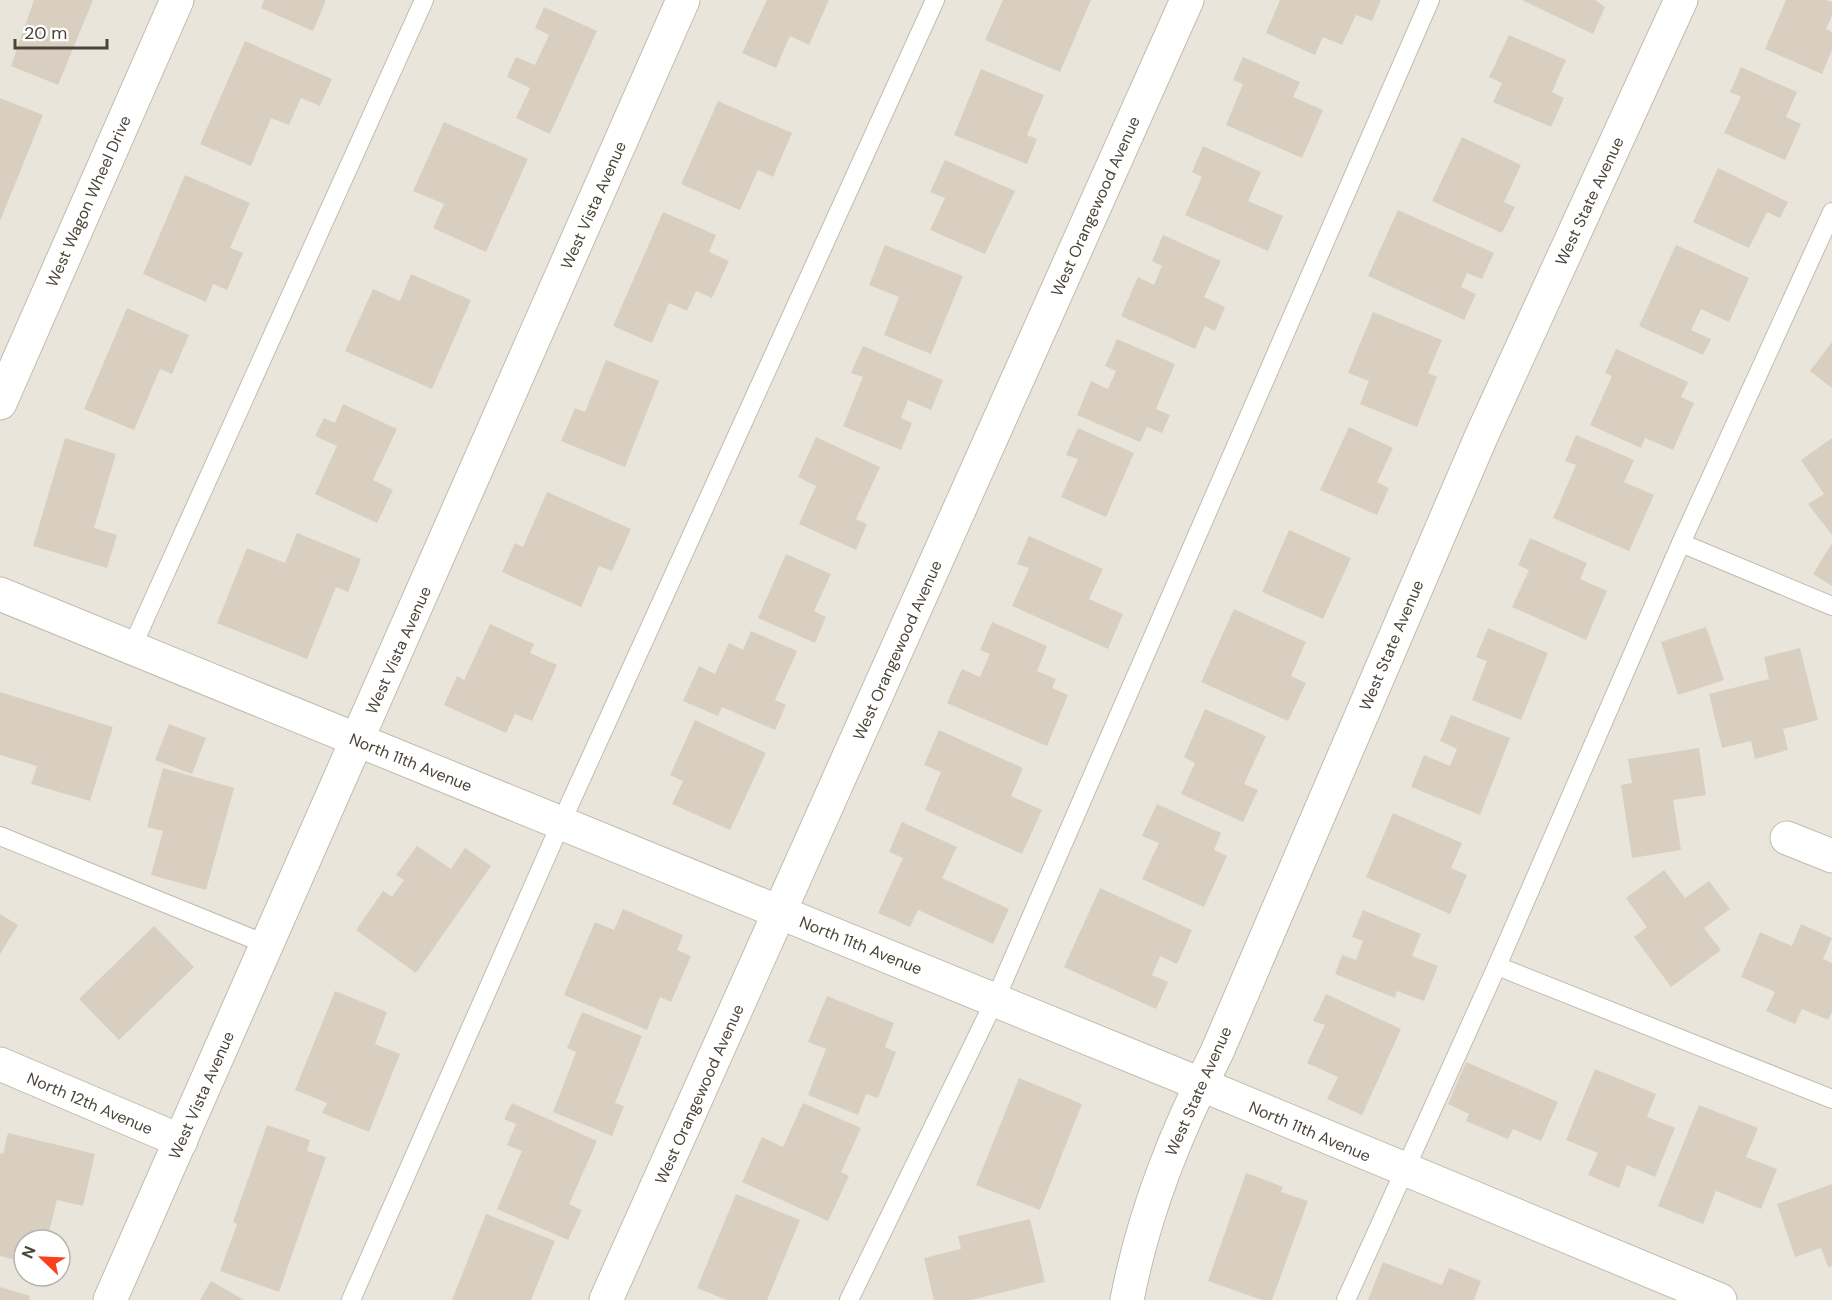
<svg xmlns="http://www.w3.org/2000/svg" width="1832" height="1300" viewBox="0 0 1832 1300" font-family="'DM Sans',sans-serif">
<rect width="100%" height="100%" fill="#f6f3ec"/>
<path fill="#eae5da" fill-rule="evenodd" d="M0 0H1832V1300H0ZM24 1240H60V1276H24Z"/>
<g fill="#d8cfc1">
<path d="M34 0H93L58 85 11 66Z"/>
<path d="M264 0H326L313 31 261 8Z"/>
<path d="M767 0H829L809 45 790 36 776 68 742 53Z"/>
<path d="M1003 0H1091L1060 72 985 40Z"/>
<path d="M1280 0H1381L1372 21 1356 15 1342 45 1323 37 1315 55 1266 33Z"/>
<path d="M1522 0H1595L1605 7 1593 34Z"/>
<path d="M1786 0H1826L1832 2V16L1826 29 1832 32V50L1822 74 1765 49Z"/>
<path d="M544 7 597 31 550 134 516 118 530 88 507 77 516 57 535 65 549 35 535 28Z"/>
<path d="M1509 35 1566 60 1552 92 1564 98 1551 127 1493 102 1502 83 1489 77Z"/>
<path d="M245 41 332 79 320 106 301 98 289 125 271 118 251 166 200 144Z"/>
<path d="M1243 57 1300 82 1293 97 1323 110 1302 158 1226 125 1243 84 1233 80Z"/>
<path d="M1741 67 1797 92 1786 117 1801 124 1785 160 1724 133 1741 97 1730 92Z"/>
<path d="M981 69 1044 95 1027 135 1037 139 1027 164 954 135Z"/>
<path d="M0 98 43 115 0 221Z"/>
<path d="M718 101 792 133 773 177 758 170 740 210 681 184Z"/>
<path d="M444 122 528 159 486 252 433 228 444 204 413 191Z"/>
<path d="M1462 137 1521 165 1504 202 1515 207 1502 233 1432 201Z"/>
<path d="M1203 146 1261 172 1248 201 1283 216 1268 251 1185 215 1202 177 1192 172Z"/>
<path d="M945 160 1015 191 985 254 930 230 945 198 930 192Z"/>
<path d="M1718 168 1788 202 1780 218 1767 212 1749 248 1693 222Z"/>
<path d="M185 175 250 203 230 248 243 253 227 290 213 284 206 302 143 274Z"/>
<path d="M1398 210 1494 253 1482 279 1467 273 1461 287 1476 294 1464 320 1368 276Z"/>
<path d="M663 212 716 235 709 252 729 261 712 298 696 291 687 311 669 303 652 343 613 326Z"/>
<path d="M1163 235 1221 261 1204 297 1225 307 1215 331 1205 326 1195 349 1121 316 1138 277 1154 285 1162 266 1152 261Z"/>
<path d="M885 245 963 276 931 354 884 335 899 297 869 285Z"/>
<path d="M1676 245 1749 278 1729 322 1701 309 1691 330 1711 339 1703 355 1639 326Z"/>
<path d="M411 274 471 300 432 389 345 351 373 289 400 301Z"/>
<path d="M127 308 189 335 172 374 160 369 134 430 84 409Z"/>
<path d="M1373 312 1442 340 1428 373 1437 377 1417 427 1360 404 1369 381 1348 373Z"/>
<path d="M1117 339 1175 364 1156 409 1170 415 1162 433 1147 427 1140 442 1077 415 1091 381 1108 389 1116 371 1105 366Z"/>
<path d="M1832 342V388L1810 371Z"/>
<path d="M863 346 943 380 931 410 908 400 901 418 912 423 901 450 843 426 863 377 851 373Z"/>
<path d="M1616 349 1688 382 1681 397 1694 403 1673 450 1645 438 1641 448 1590 425 1612 376 1605 373Z"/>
<path d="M606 360 659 381 625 467 561 441 575 408 585 412Z"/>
<path d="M343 404 397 429 373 480 393 490 377 523 315 494 337 446 315 436 324 418 335 423Z"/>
<path d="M1349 427 1393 448 1377 482 1389 488 1377 515 1320 490Z"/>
<path d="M1078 428 1134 453 1106 517 1061 497 1078 459 1066 455Z"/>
<path d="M1576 435 1634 460 1624 482 1654 495 1629 551 1553 518 1576 465 1565 461Z"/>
<path d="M816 437 880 467 856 519 867 524 856 550 799 524 816 486 798 477Z"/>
<path d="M65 438 116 454 94 528 117 535 107 568 33 546Z"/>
<path d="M1832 438V535L1808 504 1824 494 1801 460Z"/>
<path d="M547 492 631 529 612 571 599 566 581 607 502 572 515 543 523 547Z"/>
<path d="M1289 530 1351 558 1323 619 1262 592Z"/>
<path d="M297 533 361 559 348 592 336 587 307 659 217 623 247 548 285 563Z"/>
<path d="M1029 536 1103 569 1089 599 1123 614 1108 649 1012 606 1029 568 1017 564Z"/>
<path d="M1530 538 1587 563 1580 579 1607 591 1586 640 1512 607 1529 570 1518 565Z"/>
<path d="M1832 543V586L1813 574Z"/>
<path d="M786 554 831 574 814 611 826 617 815 643 758 618Z"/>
<path d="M1234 609 1306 642 1291 676 1306 683 1288 721 1201 682Z"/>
<path d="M992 622 1047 646 1037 671 1056 679 1052 688 1068 695 1047 746 947 703 962 669 980 677 990 654 980 650Z"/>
<path d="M490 624 534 644 530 653 557 665 532 721 515 714 506 733 444 705 457 676 464 680Z"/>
<path d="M1706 627 1724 680 1678 695 1661 642Z"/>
<path d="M1488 628 1548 653 1521 720 1472 700 1487 661 1476 657Z"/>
<path d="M751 631 797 651 775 700 786 705 775 730 722 707 718 716 683 701 699 666 715 674 729 643 743 650Z"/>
<path d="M1800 648 1818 720 1783 729 1788 750 1755 759 1751 741 1722 748 1709 694 1769 679 1764 657Z"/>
<path d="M0 692 113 727 90 801 31 784 37 766 0 755Z"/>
<path d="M1205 709 1266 736 1244 784 1258 790 1243 822 1181 794 1195 763 1184 757Z"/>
<path d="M1451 715 1510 738 1480 815 1411 787 1424 755 1450 766 1457 749 1440 741Z"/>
<path d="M695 720 766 753 730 830 672 804 683 781 670 775Z"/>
<path d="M169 724 206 738 192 774 155 760Z"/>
<path d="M939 730 1023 768 1011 796 1042 810 1022 854 925 810 941 772 924 765Z"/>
<path d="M1699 748 1706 795 1673 800 1681 850 1632 858 1621 785 1632 783 1628 759Z"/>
<path d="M163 768 234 788 206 890 151 875 163 831 147 827Z"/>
<path d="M1157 804 1221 833 1214 850 1227 856 1204 907 1142 879 1159 843 1142 836Z"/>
<path d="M1393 813 1462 843 1451 868 1467 875 1450 914 1366 877Z"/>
<path d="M902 822 957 847 942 878 1009 909 993 944 918 910 910 927 878 913 903 858 889 852Z"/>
<path d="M417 846 451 869 465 848 491 866 416 973 356 930 383 891 392 897 404 880 396 875Z"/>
<path d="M1664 870 1685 898 1709 881 1730 909 1704 928 1721 950 1671 987 1634 937 1647 927 1626 898Z"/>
<path d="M1100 888 1192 930 1177 964 1160 956 1152 975 1168 982 1156 1009 1064 967Z"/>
<path d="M623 909 683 935 677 950 691 956 671 1002 660 997 647 1030 564 995 595 922 614 930Z"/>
<path d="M1363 910 1421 934 1412 956 1438 966 1424 1001 1397 991 1395 998 1335 974 1342 955 1356 960 1363 941 1352 937Z"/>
<path d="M0 914 18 925 0 954Z"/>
<path d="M1801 924 1832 938 1823 959 1832 963V1012L1828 1020 1802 1009 1795 1024 1766 1011 1775 992 1741 977 1760 932 1792 946Z"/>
<path d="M154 926 194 967 119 1040 79 999Z"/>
<path d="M335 991 387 1012 375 1044 400 1054 369 1132 322 1113 327 1103 295 1090Z"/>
<path d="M1326 994 1401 1029 1362 1115 1327 1099 1338 1077 1307 1063 1325 1025 1313 1021Z"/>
<path d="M827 996 894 1023 885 1047 896 1052 878 1098 866 1094 858 1115 808 1095 826 1049 808 1042Z"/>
<path d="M582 1012 642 1036 615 1103 624 1106 612 1136 553 1112 576 1052 567 1048Z"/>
<path d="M1466 1062 1558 1102 1541 1141 1513 1129 1508 1139 1466 1121 1469 1114 1448 1104Z"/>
<path d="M1595 1069 1656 1094 1647 1117 1675 1128 1655 1177 1627 1165 1619 1188 1588 1175 1598 1153 1566 1140Z"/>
<path d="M1019 1078 1082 1104 1040 1210 976 1185Z"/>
<path d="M512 1103 597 1141 569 1204 582 1210 568 1240 497 1209 522 1151 507 1145 516 1124 504 1119Z"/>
<path d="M803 1103 861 1128 841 1172 849 1176 828 1221 742 1182 762 1137 783 1147Z"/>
<path d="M1699 1105 1758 1128 1746 1157 1777 1169 1761 1209 1716 1191 1703 1224 1658 1206Z"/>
<path d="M267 1125 310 1140 307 1151 326 1157 279 1292 220 1271 237 1224 233 1222Z"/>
<path d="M8 1133 95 1154 83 1206 57 1200 47 1240H24V1262L0 1256V1153L3 1154Z"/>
<path d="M1246 1173 1283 1187 1281 1192 1308 1201 1272 1300H1262L1208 1281Z"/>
<path d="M1832 1184V1266L1828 1267 1821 1248 1795 1257 1777 1204Z"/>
<path d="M736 1194 800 1220 767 1300H727L697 1288Z"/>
<path d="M486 1214 555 1241 531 1300H452Z"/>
<path d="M1030 1219 1045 1282 971 1300H934L924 1258 961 1249 958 1236Z"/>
<path d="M1383 1262 1442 1285 1449 1268 1481 1281 1474 1300H1368Z"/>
<path d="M211 1281 244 1300H200Z"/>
<path d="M0 1287 30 1296 29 1300H0Z"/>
</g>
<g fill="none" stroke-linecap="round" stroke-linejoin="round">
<defs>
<g id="lane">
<path d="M1681 543 1832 606"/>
<path d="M132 647 424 0"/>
<path d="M0 836 268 945"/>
<path d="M1497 966 1832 1099"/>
<path d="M351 1300 561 823 935 0"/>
<path d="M849 1300 995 1000 1430 0"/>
<path d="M1346 1300 1497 966 1681 543 1832 212"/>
</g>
<g id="street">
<path d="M0 403 177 0"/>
<path d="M0 594 1200 1084 1720 1300"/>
<path d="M1787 838 1832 856"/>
<path d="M0 1064 181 1141"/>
<path d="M110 1300 683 0"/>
<path d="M606 1300 1187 0"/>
<path d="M1127 1300C1144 1212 1176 1132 1217 1052L1481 437 1681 0"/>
</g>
</defs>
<use href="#lane" stroke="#c2bbae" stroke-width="20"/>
<use href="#street" stroke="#c2bbae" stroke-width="35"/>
<use href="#lane" stroke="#fff" stroke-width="18"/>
<use href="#street" stroke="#fff" stroke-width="33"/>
</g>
<g text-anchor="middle" stroke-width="4.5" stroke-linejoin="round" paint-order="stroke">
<g font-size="16" fill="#4b4439" stroke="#fff">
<text transform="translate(88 201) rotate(-66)" y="6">West Wagon Wheel Drive</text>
<text transform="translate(1589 201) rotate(-65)" y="6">West State Avenue</text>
<text transform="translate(593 205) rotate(-66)" y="6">West Vista Avenue</text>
<text transform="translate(1095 206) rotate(-66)" y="6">West Orangewood Avenue</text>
<text transform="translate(1391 645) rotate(-67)" y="6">West State Avenue</text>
<text transform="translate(398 650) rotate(-66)" y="6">West Vista Avenue</text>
<text transform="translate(897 650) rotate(-66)" y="6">West Orangewood Avenue</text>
<text transform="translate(411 762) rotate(22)" y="6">North 11th Avenue</text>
<text transform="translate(861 945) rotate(22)" y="6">North 11th Avenue</text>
<text transform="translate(1198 1091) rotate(-66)" y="6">West State Avenue</text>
<text transform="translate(699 1094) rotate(-66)" y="6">West Orangewood Avenue</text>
<text transform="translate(201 1095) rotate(-66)" y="6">West Vista Avenue</text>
<text transform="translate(90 1103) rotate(23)" y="6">North 12th Avenue</text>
<text transform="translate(1310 1131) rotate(23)" y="6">North 11th Avenue</text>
</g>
</g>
<g transform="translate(42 1258) rotate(293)"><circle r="28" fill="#ffffff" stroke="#b7b4b0" stroke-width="1.5"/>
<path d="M0-4.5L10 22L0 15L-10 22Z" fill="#fc3f1d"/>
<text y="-9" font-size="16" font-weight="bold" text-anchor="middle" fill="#4b4439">N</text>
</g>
<path d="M15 39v9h92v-9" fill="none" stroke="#4b4439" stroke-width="3"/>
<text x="24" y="39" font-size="18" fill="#4b4439" stroke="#ffffff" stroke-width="4.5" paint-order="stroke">20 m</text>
</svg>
